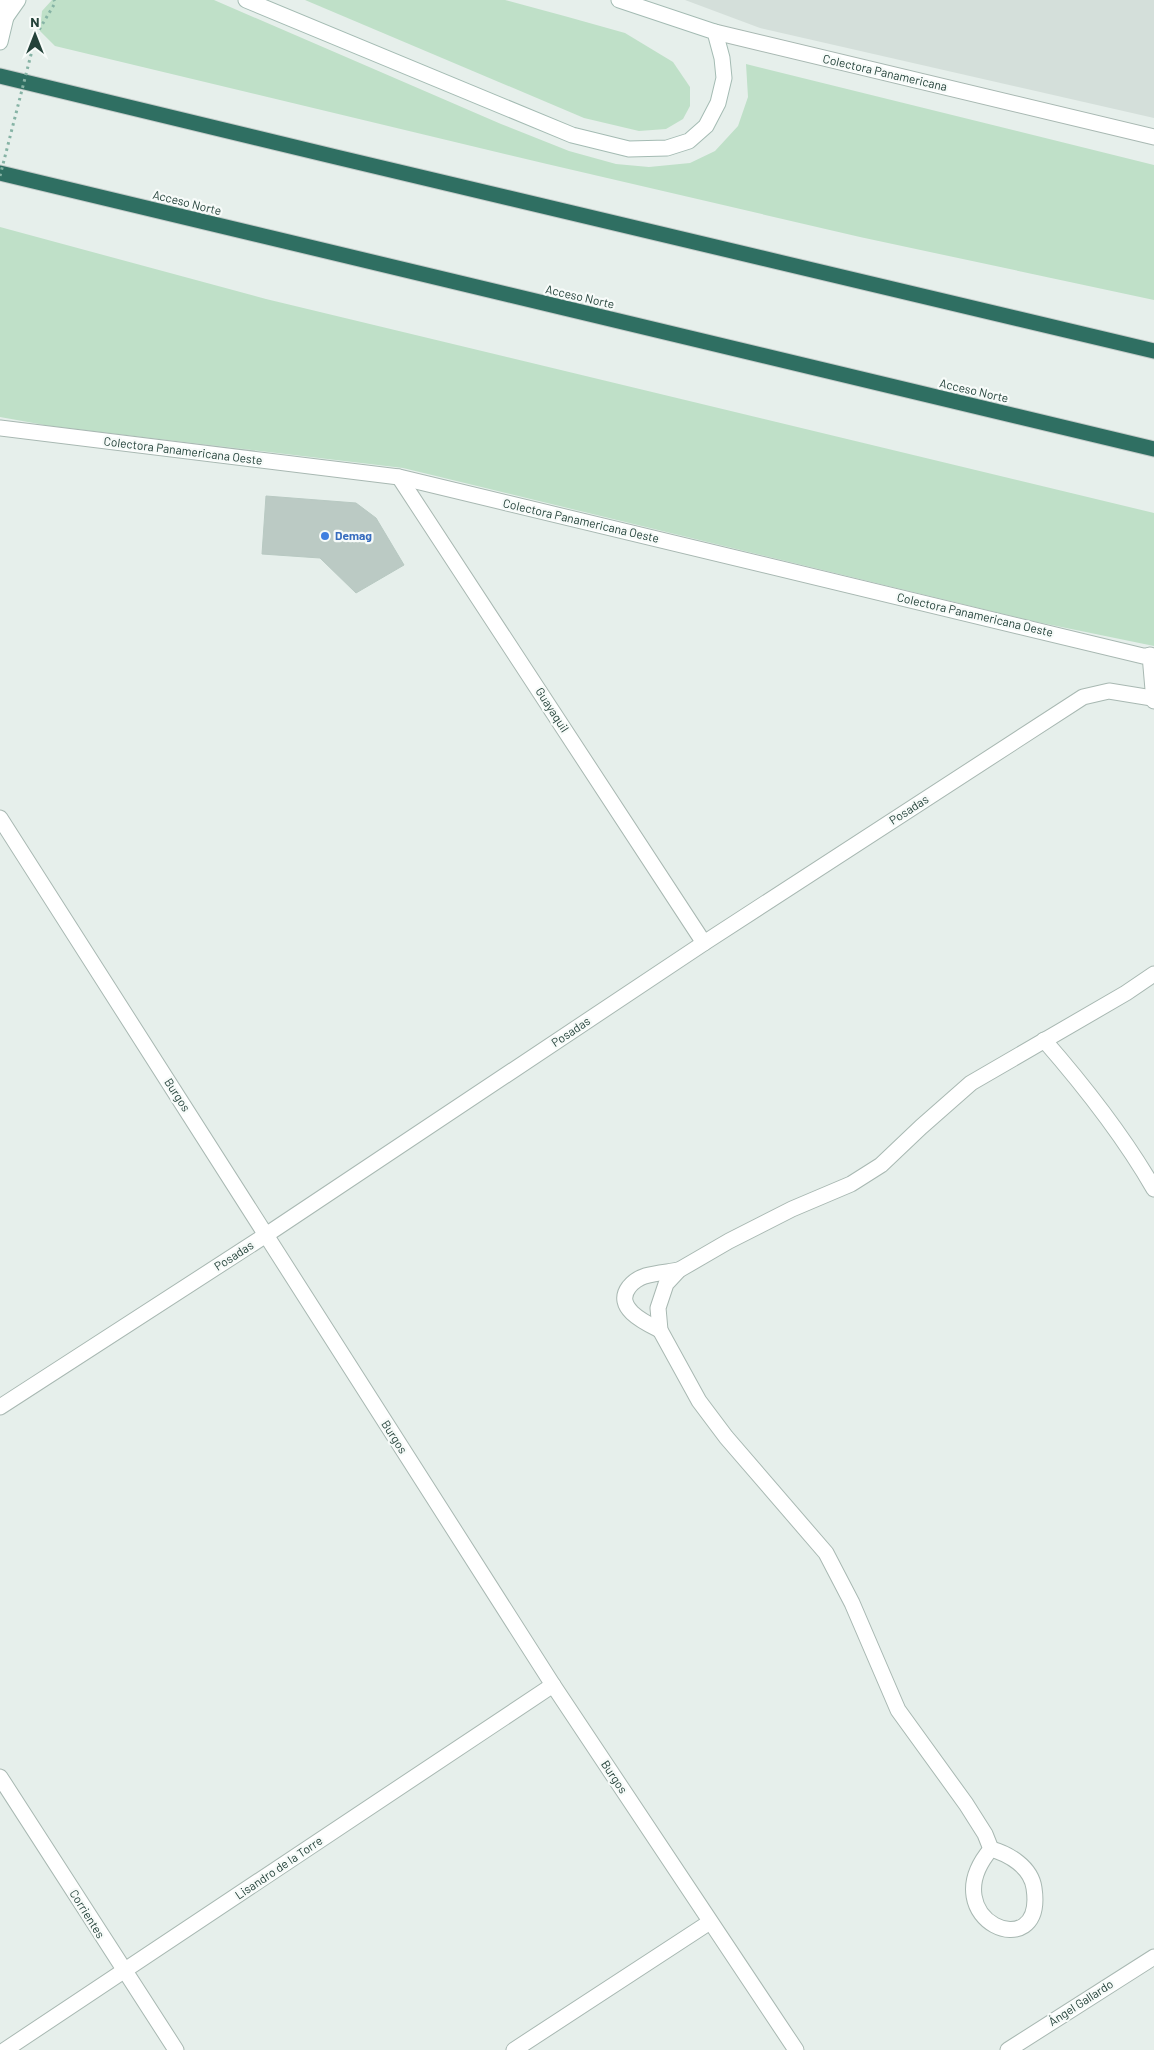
<svg xmlns="http://www.w3.org/2000/svg" width="1154" height="2050" viewBox="0 0 1154 2050" font-family="Barlow,sans-serif">
<rect width="100%" height="100%" fill="#e6efeb"/>
<path fill="#d4dfda" d="M685 0H1154V118L760 28Z"/>
<g fill="#bfe0c8">
<path d="M52 0H214L501 124 569 151 616 164 649 167 690 163 715 151 738 126 748 97 746 64 1154 165V300L860 237 547 164 55 46 40 31 42 11Z"/>
<path d="M305 0H505L568 17 625 33 673 62 690 87V106L683 119 666 129 639 131 584 118Z"/>
<path d="M0 227 266 299 1154 513V646L1037 622 403 468 50 426 0 417Z"/>
</g>
<path fill="#bbcac4" stroke="#b8c9c2" d="M266 496 356 503 376 518 404 565 356 593 320 558 262 554Z"/>
<g fill="none" stroke-linecap="round" stroke-linejoin="round">
<defs>
<g id="minor">
<path d="M399 477 704 943"/>
<path d="M1150 655 1154 701"/>
<path d="M0 818 553 1685 796 2050"/>
<path d="M1044 1040C1085 1087 1123 1135 1154 1189"/>
<path d="M660 1330C646 1323 613 1308 629 1287 633 1282 639 1278 645 1276 656 1273 668 1272 679 1270"/>
<path d="M0 1407 266 1235 704 943 1083 697 1109 691 1152 698"/>
<path d="M0 1777 176 2050"/>
<path d="M991 1849 985 1834 966 1804 898 1710 852 1603 826 1553 726 1437 699 1401 660 1330 658 1308 666 1284 679 1270 729 1241 792 1209 851 1184 881 1165 921 1127 971 1083 1126 993 1154 974"/>
<path d="M991 1849C1009 1854 1031 1867 1034 1888 1046 1968 931 1920 991 1849Z"/>
<path d="M5 2050 553 1685"/>
<path d="M514 2050 710 1922"/>
<path d="M1008 2050 1154 1957"/>
</g>
<g id="tertiary">
<path d="M715 32 1154 137"/>
<path d="M0 428 399 477 1143 656H1154"/>
</g>
<g id="secondary">
<path d="M246 0 572 135 629 149 667 148 689 141 706 126 718 103 724 78 722 58 715 32 619 0"/>
<path d="M6 17 18 0"/>
<path d="M0 42 6 17 4 0"/>
</g>
<g id="motorway">
<path d="M0 76 336 157 1154 351"/>
<path d="M0 173 1154 449"/>
</g>
</defs>
<use href="#minor" stroke="#a8b8b2" stroke-width="17"/>
<use href="#tertiary" stroke="#a8b8b2" stroke-width="17"/>
<use href="#secondary" stroke="#a4bbb3" stroke-width="17"/>
<use href="#motorway" stroke="#c2cac8" stroke-width="17"/>
<path stroke="#86b3a5" stroke-width="3" stroke-dasharray="2.5 4" stroke-linecap="butt" d="M36 35 55 3 54 0"/>
<use href="#minor" stroke="#fff" stroke-width="15"/>
<use href="#tertiary" stroke="#fff" stroke-width="15"/>
<use href="#secondary" stroke="#fff" stroke-width="15"/>
<use href="#motorway" stroke="#2f6f62" stroke-width="15"/>
<path stroke="#86b3a5" stroke-width="3" stroke-dasharray="2.5 4" stroke-linecap="butt" d="M0 176 36 35"/>
</g>
<circle fill="#3f7fe0" stroke="#f7fbf9" stroke-width="2" cx="325" cy="536" r="5"/>
<g text-anchor="middle" stroke-width="4.5" stroke-linejoin="round" paint-order="stroke">
<g font-size="12" fill="#24423a" stroke="#f7fbf9">
<text transform="translate(885 73) rotate(13)" y="4">Colectora Panamericana</text>
<text transform="translate(187 203) rotate(14)" y="4">Acceso Norte</text>
<text transform="translate(580 297) rotate(13)" y="4">Acceso Norte</text>
<text transform="translate(974 391) rotate(13)" y="4">Acceso Norte</text>
<text transform="translate(183 451) rotate(7)" y="4">Colectora Panamericana Oeste</text>
<text transform="translate(581 521) rotate(13)" y="4">Colectora Panamericana Oeste</text>
<text transform="translate(975 615) rotate(13)" y="4">Colectora Panamericana Oeste</text>
<text transform="translate(552 710) rotate(57)" y="4">Guayaquil</text>
<text transform="translate(909 810) rotate(-33)" y="4">Posadas</text>
<text transform="translate(571 1032) rotate(-34)" y="4">Posadas</text>
<text transform="translate(177 1095) rotate(57)" y="4">Burgos</text>
<text transform="translate(234 1256) rotate(-33)" y="4">Posadas</text>
<text transform="translate(394 1437) rotate(57)" y="4">Burgos</text>
<text transform="translate(614 1777) rotate(56)" y="4">Burgos</text>
<text transform="translate(279 1868) rotate(-34)" y="4">Lisandro de la Torre</text>
<text transform="translate(87 1914) rotate(58)" y="4">Corrientes</text>
<text transform="translate(1081 2003) rotate(-33)" y="4">Ángel Gallardo</text>
</g>
<g font-size="12" font-weight="bold" fill="#366cbe" stroke="#f7fbf9" text-anchor="start">
<text x="335" y="540">Demag</text>
</g>
</g>
<g transform="translate(35 35)" stroke="#f7fbf9" stroke-width="4" paint-order="stroke">
<path d="M0-4L9 19L0 12L-9 19Z" fill="#24423a"/>
<text y="-8" font-size="14" font-weight="bold" text-anchor="middle" fill="#24423a">N</text>
</g>
</svg>
